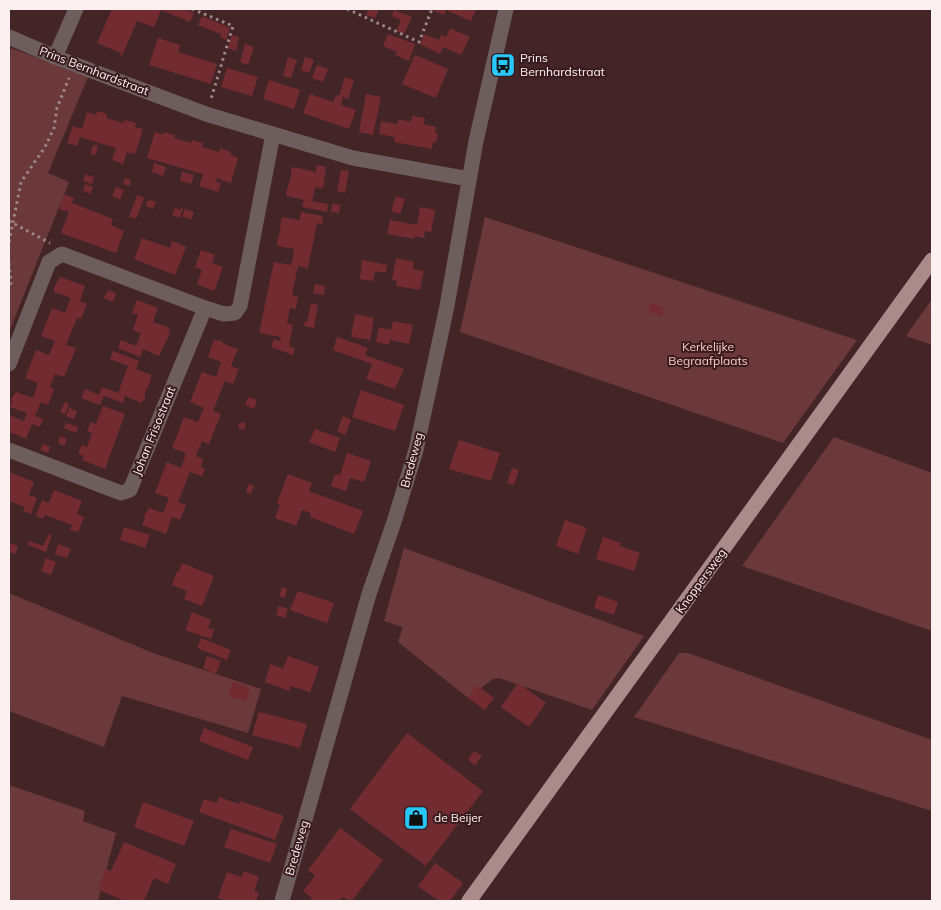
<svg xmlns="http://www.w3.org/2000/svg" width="941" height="910" viewBox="0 0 941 910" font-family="Mulish,sans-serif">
<rect width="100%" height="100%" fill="#442527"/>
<g fill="#6b383b">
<path d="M11 48 88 77 48 173 69 182 9 332V54Z"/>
<path d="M485 217 857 340 783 443 460 332Z"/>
<path d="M932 299V345L906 336Z"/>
<path d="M834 437 932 473V631L742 566Z"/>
<path d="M404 548 644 636 592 710 499 678 493 679 468 698 398 642 403 627 384 621Z"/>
<path d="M9 593 153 653 261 689 248 733 122 696 104 747 9 711Z"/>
<path d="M679 653H688L932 740V811L634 717Z"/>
<path d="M9 785 85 811 83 821 116 833 98 901H9Z"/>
</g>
<g fill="#732b32">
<path d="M112 9H184L194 13 190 22 161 10 154 27 137 21 122 56 120 55 121 53 97 43Z"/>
<path d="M369 9H379L375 18 366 15Z"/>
<path d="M435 9H476L471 21 446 10 444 15 434 11Z"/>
<path d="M394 10 412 17 404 34 396 31 401 20 392 16Z"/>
<path d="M202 16 230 28 226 40 220 37 221 34 198 25Z"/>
<path d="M450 28 470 37 461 55 443 47 440 54 420 44 424 34 439 40 441 35 446 37Z"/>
<path d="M388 34 415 44 409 61 395 55 397 52 383 46Z"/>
<path d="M232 35 239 37 236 51 228 48Z"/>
<path d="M158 38 180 45 178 52 217 64 211 84 149 65Z"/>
<path d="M245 44 254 47 248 65 240 62Z"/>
<path d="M415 55 448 69 436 98 402 84Z"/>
<path d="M288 57 297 60 291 78 283 76Z"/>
<path d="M305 57 314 60 309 73 301 70Z"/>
<path d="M317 65 328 69 323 82 312 78Z"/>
<path d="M227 68 258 77 252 96 221 87Z"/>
<path d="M345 77 354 80 348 99 343 97 341 105 356 110 349 129 303 113 310 94 333 102 336 95 339 96Z"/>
<path d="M269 80 300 90 294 109 263 99Z"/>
<path d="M366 94 381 97 373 135 359 132Z"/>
<path d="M97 111 107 114 106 118 123 123 124 120 136 123 135 127 143 129 135 154 127 152 123 164 112 160 116 148 80 137 77 146 67 143 73 126 82 129 87 112 96 115Z"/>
<path d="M412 116 425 118 424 124 436 127 435 133 438 134 436 143 433 142 432 149 394 142 395 137 379 134 381 121 397 124 398 119 411 122Z"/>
<path d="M155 132 163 135 164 132 175 135 174 138 191 143 192 140 198 142 203 143 202 147 219 152 220 148 231 152 230 155 238 158 231 183 217 178 216 182 221 183 218 192 199 186 203 174 147 158Z"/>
<path d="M93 145 98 146 96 155 90 154Z"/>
<path d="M154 163 166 167 163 176 152 172Z"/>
<path d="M317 165 326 167 323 188 315 187 312 201 328 204 327 212 302 207 304 200 287 196 286 193 291 177V170L293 167 316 172Z"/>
<path d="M341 170 349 171 345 193 337 191Z"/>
<path d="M182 172 194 175 191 184 180 181Z"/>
<path d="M85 174 94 177 92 184 83 181Z"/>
<path d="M125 178 131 180 129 186 123 184Z"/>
<path d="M85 184 93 187 90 194 83 191Z"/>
<path d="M116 187 124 190 120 200 112 196Z"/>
<path d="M64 194 74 198 72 203 113 219 111 225 124 231 116 253 61 233 69 212 59 209Z"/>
<path d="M137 195 144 198 136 219 129 217Z"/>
<path d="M396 196 405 199 400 214 391 211Z"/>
<path d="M148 200 156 202 153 209 146 206Z"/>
<path d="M332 204 340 205 339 213 331 212Z"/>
<path d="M181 207 183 208 180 218 172 215 175 208 180 210Z"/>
<path d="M420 207 435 210 431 232 425 231 424 238 415 236 414 239 387 234 390 220 417 225Z"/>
<path d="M185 209 194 212 191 220 182 216Z"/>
<path d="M301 212 323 216 322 224 317 223 308 268 298 266 292 295 298 296 296 309 290 308 287 323 293 325 289 345 295 349 293 355 271 347 274 339 280 341 281 337 259 333 274 262 291 265 293 257 294 249 278 246 277 242 280 231 281 220 283 217 300 220Z"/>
<path d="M142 238 170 248 172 241 186 247 175 275 134 259Z"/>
<path d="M201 250 215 255 212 263 223 267 214 291 197 284 202 270 195 267Z"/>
<path d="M396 258 414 262 413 269 424 271 420 290 396 286 397 281 392 280Z"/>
<path d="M362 260 387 265 386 273 375 271 373 281 360 279Z"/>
<path d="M60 277 85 286 80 301 87 304 81 319 77 318 66 345 76 348 64 377 55 374 50 387 54 389 48 405 41 402 35 416 43 419 40 427 32 424 26 439 12 433 9 434V415L24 421 27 413 10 407 12 401 11 399 16 392 33 398 38 383 25 378 36 350 49 355 55 341 41 336 52 308 65 313 71 298 54 292V287Z"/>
<path d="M315 284 325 286 324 295 313 293Z"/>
<path d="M108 290 116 294 113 302 104 298Z"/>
<path d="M137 300 158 308 153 322 170 328 168 332 170 333 159 356 143 349 140 357 118 348 121 340 136 346 141 333 133 330 138 315 132 313Z"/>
<path d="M311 303 318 305 314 328 304 326 305 321 307 322Z"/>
<path d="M651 303 664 308 661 316 648 312Z"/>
<path d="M355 314 374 318 370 340 351 337Z"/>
<path d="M393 321 413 325 409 344 390 340 389 345 376 342 379 327 391 330Z"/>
<path d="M337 337 368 348 365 355 404 369 395 389 366 379 372 364 333 350Z"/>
<path d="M214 340 217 341 220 340 224 344 238 349 231 366 239 369 233 384 225 381 213 411 221 414 209 444 202 441 196 456 203 459 201 467 205 469 202 476 190 472 178 502 186 505 180 520 172 517 166 534 142 525 145 518 144 516 149 508 163 513 169 498 155 493 167 462 181 468 184 460 186 453 172 448 184 417 198 422 204 408 190 402 202 372 216 377 221 362 208 357Z"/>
<path d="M113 351 139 361 136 369 152 375 150 379 151 380 145 393V398L141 403 125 396 123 403 104 396 100 405 81 398 85 389 99 395 102 387 118 393 128 366 110 359Z"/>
<path d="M361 390 404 405 395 431 352 417Z"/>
<path d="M248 397 257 400 254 409 245 405Z"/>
<path d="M65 402 69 404 65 414 60 412Z"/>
<path d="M103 406 125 414 105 469 82 460 84 456 78 454 82 445 87 447 92 433 87 431 91 422 96 424Z"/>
<path d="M69 408 77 411 74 419 66 416Z"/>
<path d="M343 416 351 420 345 435 337 431Z"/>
<path d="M243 422 246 424 244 430 238 428 239 424Z"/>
<path d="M66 423 78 427 76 433 64 428Z"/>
<path d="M315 429 340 438 335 452 309 442Z"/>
<path d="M60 436 67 439 64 446 58 443Z"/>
<path d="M459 440 500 453 491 481 449 469Z"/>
<path d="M43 444 50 447 48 453 40 450Z"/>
<path d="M347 453 371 461 364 482 350 478 346 491 331 486 335 474 340 475Z"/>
<path d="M512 468 519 470 514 485 507 483Z"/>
<path d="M9 472 34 482 29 495 37 498 31 514 23 511 25 507 9 501Z"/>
<path d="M288 474 312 483 309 491 363 511 354 534 310 517 311 513 302 510 296 526 275 518 280 505 277 503Z"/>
<path d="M249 484 254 486 251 494 246 492Z"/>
<path d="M54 490 82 501 77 514 84 517 78 532 70 530 72 525 45 515 43 519 36 516 42 500 49 503Z"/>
<path d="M565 520 587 528 578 554 556 546Z"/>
<path d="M124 527 150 535 145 548 120 540Z"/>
<path d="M49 534 52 535 46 552 28 545 29 541 43 546Z"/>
<path d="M603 537 621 543 620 546 640 553 634 571 596 559Z"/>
<path d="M9 543 18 546 15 554 9 552Z"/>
<path d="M58 544 71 549 67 558 55 554Z"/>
<path d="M46 558 56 562 51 575 41 571Z"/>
<path d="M182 563 214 576 202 606 184 599 187 591 172 585 177 571H179Z"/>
<path d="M282 587 287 589 285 598 279 596Z"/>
<path d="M298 591 334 603 327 623 290 610Z"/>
<path d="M598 595 618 602 614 615 594 608Z"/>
<path d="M279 606 288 609 285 618 276 615Z"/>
<path d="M192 612 211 620 208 628 214 630 211 639 185 630Z"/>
<path d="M201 638 231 650 227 660 197 648Z"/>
<path d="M207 656 221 661 216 674 203 668Z"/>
<path d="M288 656 319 667 310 692 291 686 289 691 265 682 270 664 283 669Z"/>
<path d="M233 682 250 688 246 701 228 696Z"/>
<path d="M518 683 546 703 529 727 501 707Z"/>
<path d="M477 685 494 698 485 710 468 698Z"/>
<path d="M259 712 307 724 300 748 252 735Z"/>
<path d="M204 728 253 747 248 760 199 741Z"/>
<path d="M407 733 483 791 426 866 350 809Z"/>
<path d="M474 751 482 756 475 765 468 760Z"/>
<path d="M219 797 239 804 240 801 284 816 275 840 199 812 204 799 217 803Z"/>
<path d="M143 802 194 821 184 846 134 827Z"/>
<path d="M340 828 383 860 352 901H349L343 897 339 901H309L312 898 303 891 315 876 308 870Z"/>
<path d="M231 829 277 844 270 863 224 847Z"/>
<path d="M124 842 176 864 168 884 154 878 144 901H125L97 889 106 869 111 871Z"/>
<path d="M435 863 463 883 450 901H439L418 886Z"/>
<path d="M244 871 259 877 254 891 259 893 256 901H226L218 898 227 872 241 877Z"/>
</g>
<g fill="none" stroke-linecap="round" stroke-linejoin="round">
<g stroke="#9e8889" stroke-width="3" stroke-dasharray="2.5 4" stroke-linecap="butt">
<path d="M192 9 233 26 211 99"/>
<path d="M347 9 419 42 432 9"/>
<path d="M9 221 50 243"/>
<path d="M9 242 21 182 45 147 54 128 57 108 69 78"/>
<path d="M9 263 11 283 9 287"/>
</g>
<g stroke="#6d5d5d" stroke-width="15">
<path d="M9 37 55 57 206 114 353 158 469 179"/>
<path d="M55 57 76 9"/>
<path d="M9 364 49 262 62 254 205 308 224 314 235 313 240 306 273 134"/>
<path d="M9 450 121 493 130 490 205 308"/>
<path d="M282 901 369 594 394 522 416 450 447 306 476 141 506 9"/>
</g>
<path stroke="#aa8a8a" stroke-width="15" d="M469 901 932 260"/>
</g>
<defs>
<symbol id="bus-square" viewBox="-11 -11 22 22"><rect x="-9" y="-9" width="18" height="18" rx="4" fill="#27c8fe" stroke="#391b1d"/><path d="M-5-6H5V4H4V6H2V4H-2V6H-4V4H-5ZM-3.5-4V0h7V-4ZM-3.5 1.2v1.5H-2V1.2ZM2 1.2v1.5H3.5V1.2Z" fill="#111"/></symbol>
<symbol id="shop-square" viewBox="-11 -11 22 22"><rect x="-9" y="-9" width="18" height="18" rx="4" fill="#27c8fe" stroke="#391b1d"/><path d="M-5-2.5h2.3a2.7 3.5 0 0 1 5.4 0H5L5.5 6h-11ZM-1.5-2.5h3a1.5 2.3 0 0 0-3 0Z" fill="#111"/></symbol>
</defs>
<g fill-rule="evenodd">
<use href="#bus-square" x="489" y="51" width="28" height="28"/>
<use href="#shop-square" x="402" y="804" width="28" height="28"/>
</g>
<g text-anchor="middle" stroke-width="4" stroke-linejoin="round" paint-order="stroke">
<g font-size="12" fill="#fdf0f0" stroke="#391b1d" text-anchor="start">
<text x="520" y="62">Prins<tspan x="520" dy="14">Bernhardstraat</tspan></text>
<text x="434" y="822">de Beijer</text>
</g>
<g font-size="12" fill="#fdf0f0" stroke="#391b1d">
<text transform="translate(94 71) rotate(21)" y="4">Prins Bernhardstraat</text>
<text transform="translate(154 431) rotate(-68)" y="4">Johan Frisostraat</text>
<text transform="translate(412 460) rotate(-75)" y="4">Bredeweg</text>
<text transform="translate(701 581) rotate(-54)" y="4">Knoppersweg</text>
<text transform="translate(297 848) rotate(-74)" y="4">Bredeweg</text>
</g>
<g font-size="12" fill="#f8caca" stroke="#391b1d">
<text x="708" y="351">Kerkelijke<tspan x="708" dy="14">Begraafplaats</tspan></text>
</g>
</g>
<rect width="941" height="910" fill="none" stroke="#fdf0f0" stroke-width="20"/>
</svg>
